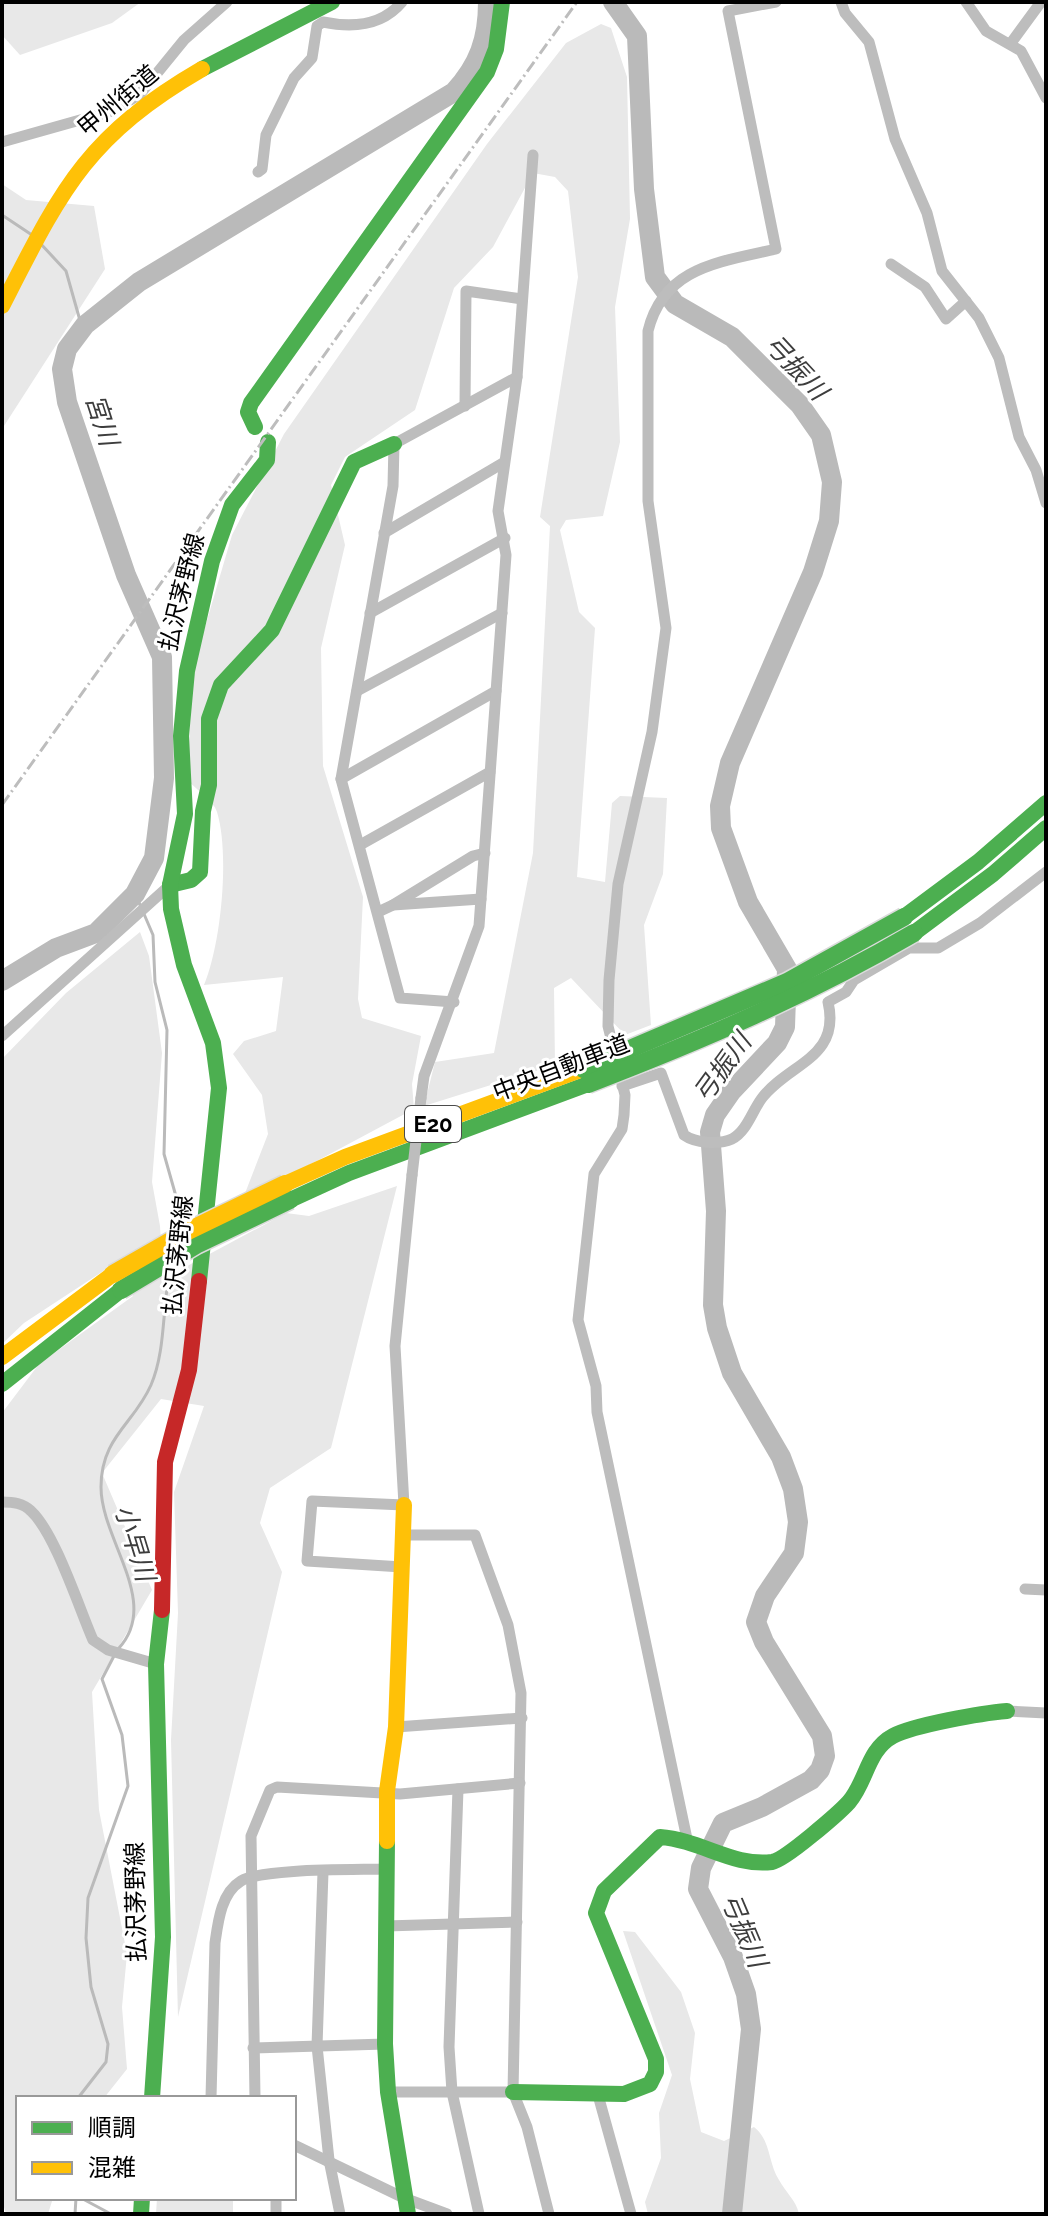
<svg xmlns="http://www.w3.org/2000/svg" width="1048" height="2216" viewBox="0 0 1048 2216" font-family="Raleway,'Noto Sans JP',sans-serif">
<rect width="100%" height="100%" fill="#fff"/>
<g fill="#e8e8e8">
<path d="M2 2H141L112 23 20 55 2 35Z"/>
<path d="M601 24 611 28 627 77 630 219 615 307 620 442 603 516 566 520 560 530 579 612 595 628 577 877 605 882 612 803 620 796 667 798 663 874 644 925 651 1025 625 1035 571 978 554 988 555 1065 424 1106 435 1062 494 1053 533 853 550 526 540 517 578 277 568 191 555 177 533 173 493 247 454 288 415 410 345 457 331 485 345 545 321 648 323 766 363 897 358 999 362 1018 421 1036 412 1084 414 1109 242 1201 268 1134 262 1095 233 1054 244 1041 276 1031 283 977 204 985C221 945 230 854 217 812 214 801 196 789 187 780L193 668 232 535 284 434 487 144 566 43Z"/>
<path d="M2 184 26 200 94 206 105 269 2 429Z"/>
<path d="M140 932 149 956 162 1053 152 1182 160 1226 163 1279 286 1213 309 1216 397 1186 331 1448 270 1488 260 1523 282 1572 178 2017 171 1740 178 1613 174 1492 204 1406 161 1399 102 1473 152 1590 92 1692 99 1810 127 1954 122 2007 127 2069 104 2098H18V2198H53L48 2214H6L2 2200V1413L39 1364 133 1296 117 1262 24 1323 2 1344V1059L66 993Z"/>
<path d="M623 1931 635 1932 681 1992 695 2033 690 2079 701 2132 724 2141 754 2127C771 2140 768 2163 779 2180 786 2193 796 2200 799 2214H648L645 2202 661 2158 659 2113 672 2075Z"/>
<path d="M157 2198H233V2214H156Z"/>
</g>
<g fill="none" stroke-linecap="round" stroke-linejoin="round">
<g stroke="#bababa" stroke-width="3">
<path d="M2 215 32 235"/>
<path d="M40 243 66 271 79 317 85 325"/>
<path d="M135 894 141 907"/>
<path d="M144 914 153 935 155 982 167 1030 164 1154 181 1214 179 1228"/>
<path d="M119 1648C161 1602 101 1540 101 1487 101 1437 134 1424 151 1385 166 1350 162 1307 170 1270"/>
<path d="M78 2098 106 2062 108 2044 91 1987 86 1938 88 1898 128 1786 122 1735 102 1679 115 1654"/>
<path d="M81 2198 111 2214"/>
<path d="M75 2214 76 2198"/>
</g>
<g stroke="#bababa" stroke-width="20">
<path d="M613 2 637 36 644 189 655 277 675 304 732 337 800 405 821 435 832 482 829 521 813 572 730 763 720 806 721 828 748 902 787 969 785 1027 777 1043 731 1092 715 1115 710 1132 716 1211 713 1305 717 1328 732 1373 781 1457 793 1489 798 1522 794 1553 765 1596 756 1622 764 1642 822 1736 825 1756 820 1770 811 1780 762 1807 723 1823 701 1868 698 1889 733 1957 746 1994 751 2029 732 2214"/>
<path d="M2 981 56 948 96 933 135 894 154 858 164 778 162 657 126 575 67 402 62 369 67 349 85 325 139 282 454 92C479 65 488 39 488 2"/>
</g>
<g stroke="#bdbdbd" stroke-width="11">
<path d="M841 2 845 13 869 42 895 139 927 213 942 271 979 318 999 358 1019 437 1036 470 1046 503"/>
<path d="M966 2 986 31 1021 51 1046 98"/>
<path d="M1011 43 1041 2"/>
<path d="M2 142 112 111 140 94 184 40 227 2"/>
<path d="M258 172 262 169 266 135 294 78 312 58 317 26 323 22C352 28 382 26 402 2"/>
<path d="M891 264 925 287 946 319 966 301"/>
<path d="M465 406 466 291 522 299"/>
<path d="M384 533 503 463"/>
<path d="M370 613 505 538"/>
<path d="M357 691 502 613"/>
<path d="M341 779 496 691"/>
<path d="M360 845 490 772"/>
<path d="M393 905 473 856 485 853"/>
<path d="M378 912 393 905 481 899"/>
<path d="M454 1002 400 998 341 779 393 486 394 444 517 377"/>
<path d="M2 1036 170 885"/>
<path d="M622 1086 661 1073 684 1135C695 1143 719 1145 732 1139 747 1131 752 1111 762 1098 789 1063 841 1058 828 1002L846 992 854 980 909 948H938L980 923 1046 872"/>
<path d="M421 1098 424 1076 479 926 506 555 498 511 517 377 533 155"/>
<path d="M2 1502C13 1502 23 1503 31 1511 55 1533 79 1608 93 1640L108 1650 156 1664"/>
<path d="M403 1535H475L508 1625 521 1693 513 2092 527 2127 549 2214"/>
<path d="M402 1567 307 1561 312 1501 404 1505 395 1346 412 1175"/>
<path d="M1025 1589 1046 1590"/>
<path d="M1007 1711 1046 1713"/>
<path d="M396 1727 522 1718"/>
<path d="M458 1789 449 2047 452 2092 479 2214"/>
<path d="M687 1839 597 1412 596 1386 578 1320 594 1174 622 1129 624 1115 625 1095 608 1026 609 980 618 884 652 732 666 628 648 501V331C664 266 721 262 776 249L728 11 776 2"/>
<path d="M323 1872 317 2046 329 2160 340 2214"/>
<path d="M386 1926 517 1922"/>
<path d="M253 2048 385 2044"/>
<path d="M388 2092H513"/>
<path d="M598 2095 631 2214"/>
<path d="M211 2098 215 1943C218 1922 221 1893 241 1881 262 1868 357 1870 386 1869"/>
<path d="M255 2098 251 1836 270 1790 277 1787 400 1794 520 1783"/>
<path d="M294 2145 404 2198 447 2214"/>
<path d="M276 2214V2198"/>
</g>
<g stroke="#4caf50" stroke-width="16">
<path d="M202 69 332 2"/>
<path d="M255 427 248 412 251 403 487 72 496 49 502 2"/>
<path d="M170 885 191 880 200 872 203 811 209 785V719L221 685 272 630 354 462 394 444"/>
<path d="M904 917 978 862 1046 803"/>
<path d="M914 933 993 874 1046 828"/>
<path d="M290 1200 349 1173 588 1084"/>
<path d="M199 1281 219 1088 213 1043 184 965 171 909 170 885 185 814 181 736 187 671 212 561 232 505 267 460 268 442"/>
<path d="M2 1384 121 1290"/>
<path d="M387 1841 385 2044 388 2092 408 2214"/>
<path d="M513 2092 624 2094 650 2084 656 2072V2059L596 1913 604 1891 660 1837C701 1840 733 1867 772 1862 785 1860 839 1813 849 1802 867 1781 867 1750 893 1736 914 1725 982 1713 1007 1711"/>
<path d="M152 2098 163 1937 156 1664 162 1610"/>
<path d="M141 2214 142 2198"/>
</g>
<g stroke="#ffc107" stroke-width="16">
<path d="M2 306C61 191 85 137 202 69"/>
<path d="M285 1184 345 1157 583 1069"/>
<path d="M2 1357 113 1274"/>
<path d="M387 1841V1791L396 1727 404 1505"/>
</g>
<path stroke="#c62828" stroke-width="16" d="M162 1610 165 1462 189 1370 199 1281"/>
<path stroke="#bdbdbd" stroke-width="3" stroke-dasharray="12 4 2 4" stroke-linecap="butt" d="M2 805 577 2"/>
<defs>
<g id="fast-bridge">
<path d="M583 1069 787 982 904 917"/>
<path d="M588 1084C700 1041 810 994 914 933"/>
<path d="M121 1290 196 1245 290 1200"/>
</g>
<path id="slow-bridge" d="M113 1274 188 1231 285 1184"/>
</defs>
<use href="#fast-bridge" stroke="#dbdbdb" stroke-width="21" stroke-linecap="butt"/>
<use href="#slow-bridge" stroke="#dbdbdb" stroke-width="21" stroke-linecap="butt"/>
<path stroke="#bdbdbd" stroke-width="11" d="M412 1175 421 1098"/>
<use href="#fast-bridge" stroke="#4caf50" stroke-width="18"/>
<use href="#slow-bridge" stroke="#ffc107" stroke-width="18"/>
</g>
<g text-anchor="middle" stroke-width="6" stroke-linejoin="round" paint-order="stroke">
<rect fill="#fff" stroke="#4c4c4c" stroke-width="2" x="405" y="1106" width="56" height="36" rx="6"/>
<g font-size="22" font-weight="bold" fill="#000">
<text x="433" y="1132">E20</text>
</g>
<g font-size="24" fill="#000" stroke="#fff">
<text transform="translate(118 101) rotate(-40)" y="8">甲州街道</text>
<text transform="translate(182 592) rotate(-76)" y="8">払沢茅野線</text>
<text transform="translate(561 1068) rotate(-21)" y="8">中央自動車道</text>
<text transform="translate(178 1255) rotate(-84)" y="8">払沢茅野線</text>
<text transform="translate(136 1902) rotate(-91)" y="8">払沢茅野線</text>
</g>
<g font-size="26" font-style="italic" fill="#3d3d3d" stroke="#fff">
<text transform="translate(796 367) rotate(47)" y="9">弓振川</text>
<text transform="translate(102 420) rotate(72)" y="9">宮川</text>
<text transform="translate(722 1068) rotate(-54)" y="9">弓振川</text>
<text transform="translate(135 1543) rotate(73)" y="9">小早川</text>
<text transform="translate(744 1930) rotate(67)" y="9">弓振川</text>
</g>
</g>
<rect width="1048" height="2216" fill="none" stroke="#000000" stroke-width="8"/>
<rect x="16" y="2096" width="280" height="104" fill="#ffffff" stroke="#999999" stroke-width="2"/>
<rect x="32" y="2122" width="40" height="12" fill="#4caf50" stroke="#999999" stroke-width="2"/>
<text x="88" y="2136" font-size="24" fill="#000000">順調</text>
<rect x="32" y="2162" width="40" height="12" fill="#ffc107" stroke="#999999" stroke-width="2"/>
<text x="88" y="2176" font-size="24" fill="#000000">混雑</text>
</svg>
